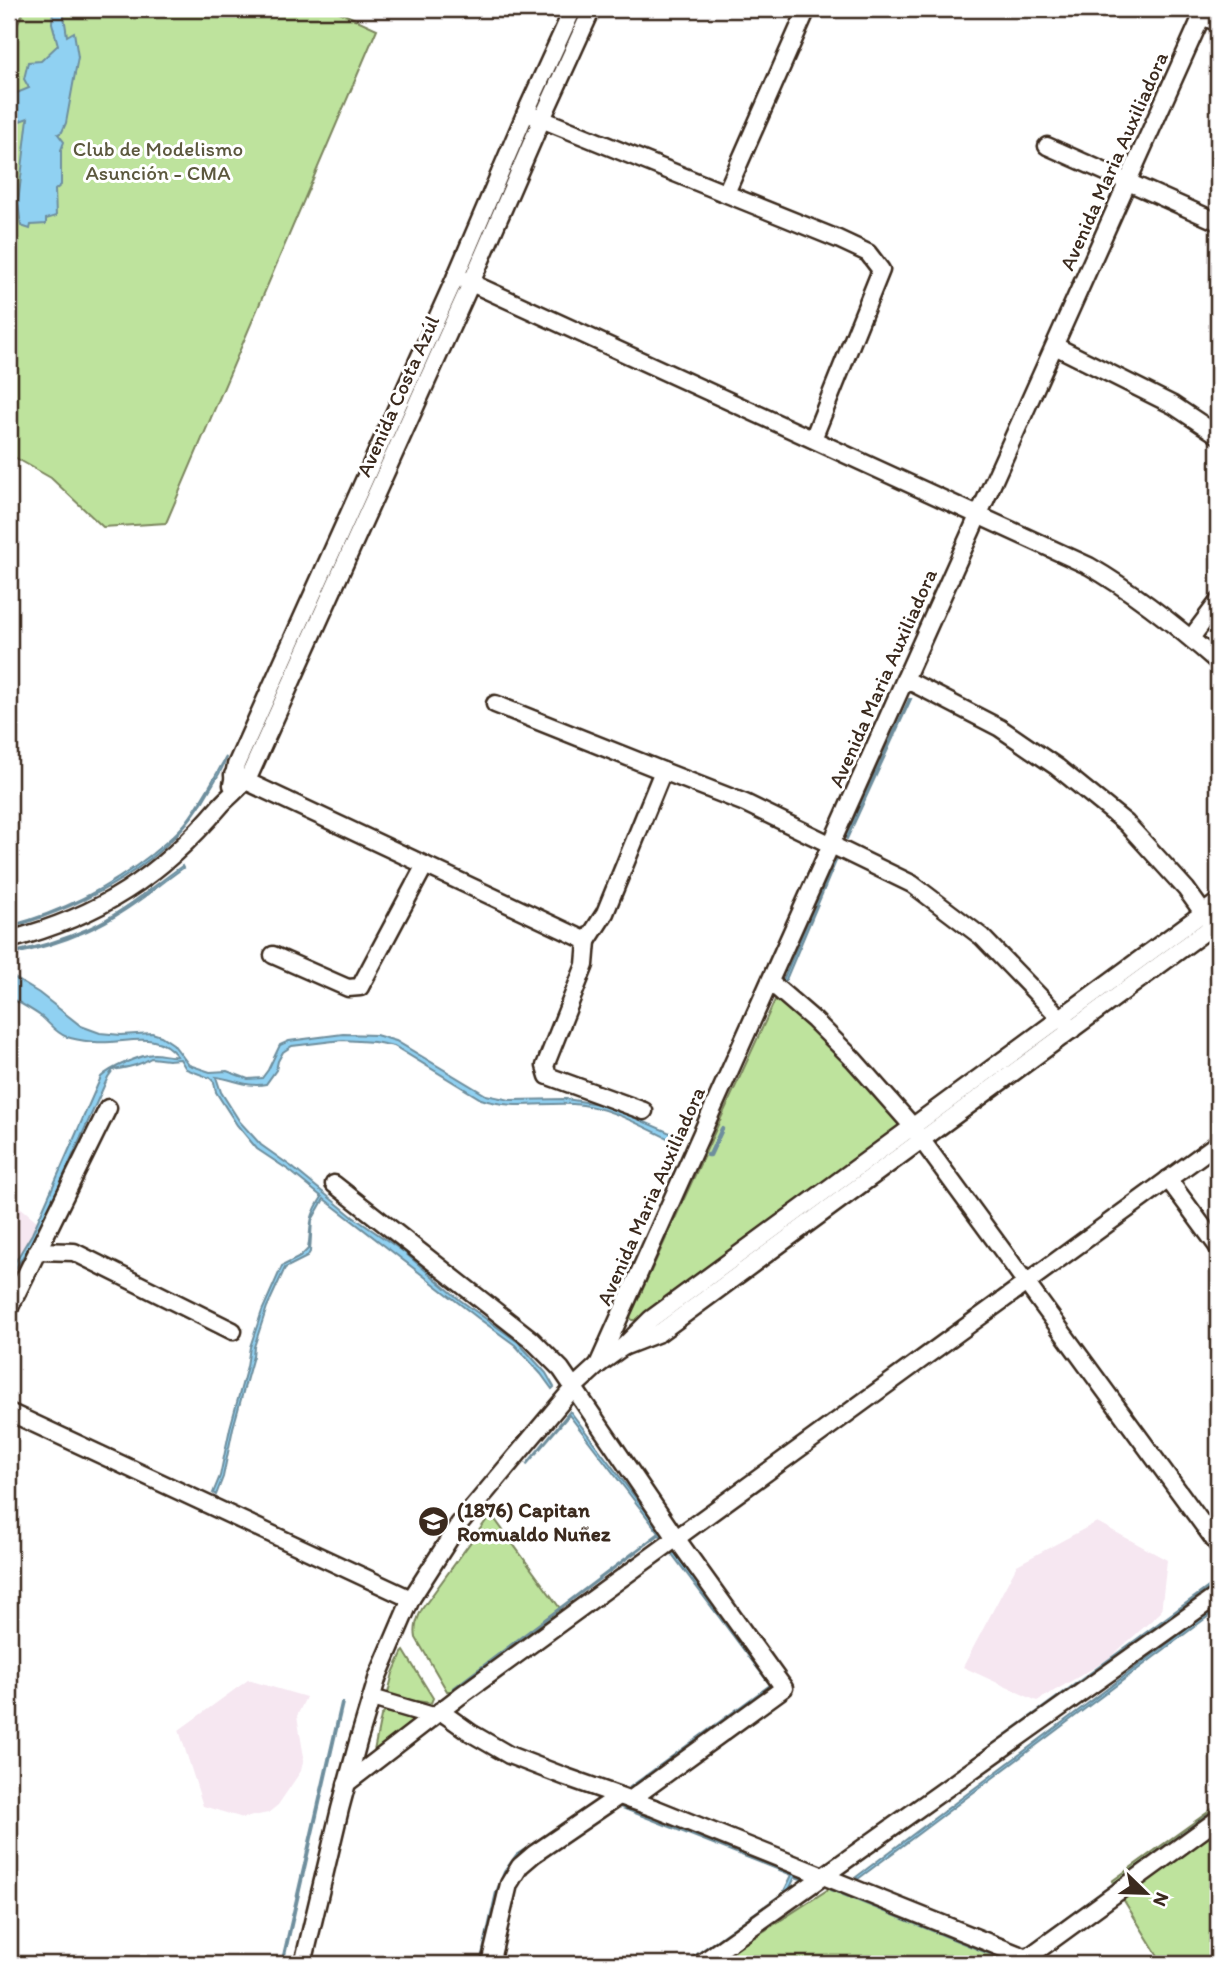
<svg xmlns="http://www.w3.org/2000/svg" width="1227" height="1973" viewBox="0 0 1227 1973" font-family="Itim,sans-serif">
<rect width="100%" height="100%" fill="#fff"/>
<filter id="ink" filterUnits="userSpaceOnUse"><feTurbulence type="fractalNoise" baseFrequency=".0143" numOctaves="2"/><feDisplacementMap in="SourceGraphic" scale="14" xChannelSelector="R" yChannelSelector="G"/><feConvolveMatrix kernelMatrix="1 2 1 2 8 2 1 2 1" color-interpolation-filters="sRGB"/></filter>
<g filter="url(#ink)">
<g fill="#f6e7f1">
<path d="M9 1198 43 1226 20 1308 9 1320Z"/>
<path d="M1097 1522 1167 1560 1161 1612 1107 1660 1037 1701 963 1667 1017 1565Z"/>
<path d="M248 1680 306 1697 297 1716 304 1757 301 1771 278 1805 268 1813 243 1818 203 1806 179 1730Z"/>
</g>
<g fill="#bee39d" stroke="#7c865e" stroke-width="2">
<path d="M25 9H333L377 29 166 523 103 527 51 478 9 454V110L15 28Z"/>
<path d="M775 1000 779 1001C821 1037 858 1077 895 1118L898 1124V1127L636 1320H632L630 1317Z"/>
<path d="M491 1514 562 1611 453 1691H447L416 1638C414 1627 417 1619 422 1609Z"/>
<path d="M404 1651 433 1698 431 1703 393 1698 388 1693 393 1673 402 1653Z"/>
<path d="M385 1712 417 1717 377 1751H374L381 1716Z"/>
<path d="M1218 1805V1964H1163L1112 1881Z"/>
<path d="M832 1887 1007 1960 1003 1964H713Z"/>
</g>
<g fill="#90d1f2" stroke="#6e8e9d" stroke-width="2">
<path d="M53 9H63L67 36 74 32 78 57 66 123 62 132 58 134 64 142 61 150V185L55 190 56 216 46 219V224L31 225 30 229 21 226 18 203 28 118 9 125V111L14 108 10 107 12 95 29 88 24 79 28 62 41 61 58 45 52 23Z"/>
<path d="M909 699H911L847 839 845 838Z"/>
<path d="M226 757C225 766 216 779 210 789 170 863 87 905 9 928V926C61 912 109 888 152 854 164 844 178 833 187 821 202 801 214 778 226 757Z"/>
<path d="M837 854H839L785 982 783 980Z"/>
<path d="M182 866 183 868C152 890 122 916 87 931 62 942 36 950 9 955V953C35 948 62 940 87 929 121 914 151 888 182 866Z"/>
<path d="M9 968 13 977 39 993 81 1026 100 1033 121 1035 152 1033 161 1036 173 1044 189 1065 210 1072 227 1071 248 1079 262 1078 268 1070 280 1045 289 1041 343 1034 376 1035 396 1041 486 1095 510 1100 566 1099 605 1105 682 1138 680 1144C646 1129 611 1106 573 1104 541 1102 513 1110 481 1099L394 1046 374 1042 342 1040 292 1046 283 1052 278 1061 276 1070 266 1084C247 1088 234 1079 216 1077L221 1092 240 1122 261 1145 292 1167 353 1217 404 1252 460 1300 518 1342 546 1373 554 1387 552 1389 541 1374 515 1345 478 1318 324 1199 312 1220 310 1252 307 1257 285 1268 267 1307 254 1347 253 1356 233 1428 223 1477 216 1495 213 1493 220 1476 230 1428 247 1366 250 1347 262 1311 282 1266 300 1257 308 1249C312 1225 307 1220 322 1197L290 1171 257 1149 237 1125 216 1092 214 1082 210 1078 186 1069 180 1059 168 1060 151 1058C139 1066 128 1067 113 1070L108 1077 39 1231 9 1279V1272L32 1234 101 1077C110 1068 140 1055 154 1054 162 1054 169 1057 177 1056 156 1028 124 1045 95 1042 86 1041 75 1040 67 1037 56 1033 50 1024 42 1017 31 1009 20 1003 9 997Z"/>
<path d="M570 1411 663 1534 661 1536 659 1535 452 1689 659 1533 569 1415 526 1465Z"/>
<path d="M674 1552 772 1684 771 1687 632 1788 630 1787 770 1685 672 1554Z"/>
<path d="M1218 1580V1582L829 1866 828 1864Z"/>
<path d="M1218 1606V1609L858 1879 856 1877Z"/>
<path d="M341 1703H343L283 1964H281Z"/>
<path d="M603 1797 605 1799 517 1857 505 1874 499 1892 483 1964H480L496 1892 504 1872 516 1855Z"/>
<path d="M618 1804 805 1877 804 1880 795 1877 788 1892 687 1964H683L783 1893 792 1875 617 1806Z"/>
<path d="M1218 1807V1811L1027 1950 1025 1948Z"/>
<path d="M833 1887 1007 1958 1008 1961 1001 1964H996L1002 1959 831 1890Z"/>
</g>
<g fill="none" stroke-linecap="round" stroke-linejoin="round">
<path stroke="#6e8e9d" stroke-width="4.5" d="M708 1155H710L722 1129"/>
<defs>
<g id="minor">
<path d="M1202 16 1218 23"/>
<path d="M534 116 838 239 868 253 881 270 813 439"/>
<path d="M1047 146 1218 222"/>
<path d="M726 193 807 9"/>
<path d="M456 276 1089 566C1136 593 1178 627 1218 662"/>
<path d="M1055 346 1173 405 1218 435"/>
<path d="M1191 638 1218 602"/>
<path d="M905 679 1000 728 1057 767 1126 823 1186 889 1209 921"/>
<path d="M495 704 663 771"/>
<path d="M233 775 587 941 605 913 663 771 745 803 912 884 982 937 1072 1030"/>
<path d="M232 785 236 765 456 276 526 112 573 9"/>
<path d="M9 940C100 916 160 877 221 805 230 795 243 786 250 774L471 283 542 119 592 9"/>
<path d="M587 941 585 965 545 1066 548 1076 644 1111"/>
<path d="M273 955 348 988 360 987 425 865"/>
<path d="M770 982 814 1020 854 1060 907 1120 1218 1545"/>
<path d="M1168 1179 1218 1247"/>
<path d="M334 1184 531 1339 561 1369 676 1538 784 1688 630 1800"/>
<path d="M37 1251 74 1252 233 1331"/>
<path d="M9 1309 108 1108"/>
<path d="M623 1347 659 1333 1218 922"/>
<path d="M598 1365 1205 9"/>
<path d="M9 1412 411 1599"/>
<path d="M372 1698 433 1716"/>
<path d="M440 1711 471 1733 509 1755 566 1777 654 1808 1027 1958 1031 1964"/>
<path d="M346 1784 460 1696 1218 1143"/>
<path d="M303 1964 340 1809 358 1742 378 1676 411 1599 459 1524 574 1387 598 1365 623 1347 651 1319 1218 902"/>
<path d="M490 1964 509 1884 520 1866 534 1854 619 1796"/>
<path d="M700 1964 1218 1595"/>
<path d="M1019 1964 1218 1819"/>
</g>
</defs>
<use href="#minor" stroke="#3b2a1e" stroke-width="21"/>
<use href="#minor" stroke="#fff" stroke-width="16"/>
</g>
</g>
<defs>
<symbol id="school-disc" viewBox="-11 -11 22 22"><circle r="9.5" fill="#3b2a1e" stroke="#fff"/><path d="M0-5L7-2L0 1L-7-2ZM-4 1L0 2.5L4 1V4Q0 6-4 4Z" fill="#fff"/></symbol>
</defs>
<g fill-rule="evenodd">
<use href="#school-disc" x="416" y="1504" width="35" height="35"/>
</g>
<g text-anchor="middle" stroke-width="6" stroke-linejoin="round" paint-order="stroke">
<g font-size="21" fill="#5c583e" stroke="#fff">
<text x="158" y="156">Club de Modelismo<tspan x="158" dy="24">Asunción - CMA</tspan></text>
</g>
<g font-size="21" fill="#3b2a1e" stroke="#fff">
<text transform="translate(1114 161) rotate(-66)" y="7">Avenida Maria Auxiliadora</text>
<text transform="translate(398 396) rotate(-66)" y="7">Avenida Costa Azúl</text>
<text transform="translate(883 678) rotate(-66)" y="7">Avenida Maria Auxiliadora</text>
<text transform="translate(651 1196) rotate(-66)" y="7">Avenida Maria Auxiliadora</text>
</g>
<g font-size="21" font-weight="bold" fill="#3b2a1e" stroke="#fff" text-anchor="start">
<text x="457" y="1517">(1876) Capitan<tspan x="457" dy="24">Romualdo Nuñez</tspan></text>
</g>
</g>
<rect width="1227" height="1973" fill="none" stroke="#fff" stroke-width="35"/>
<rect x="18" y="18" width="1192" height="1938" fill="none" stroke="#3b2a1e" stroke-width="2.5" filter="url(#ink)"/>
<g transform="translate(1146 1893) rotate(113)" stroke="#ffffff" stroke-width="5" paint-order="stroke">
<path d="M0-5L12 26L0 18L-12 26Z" fill="#3b2a1e"/>
<text y="-10" font-size="19" font-weight="bold" text-anchor="middle" fill="#3b2a1e">N</text>
</g>
</svg>
